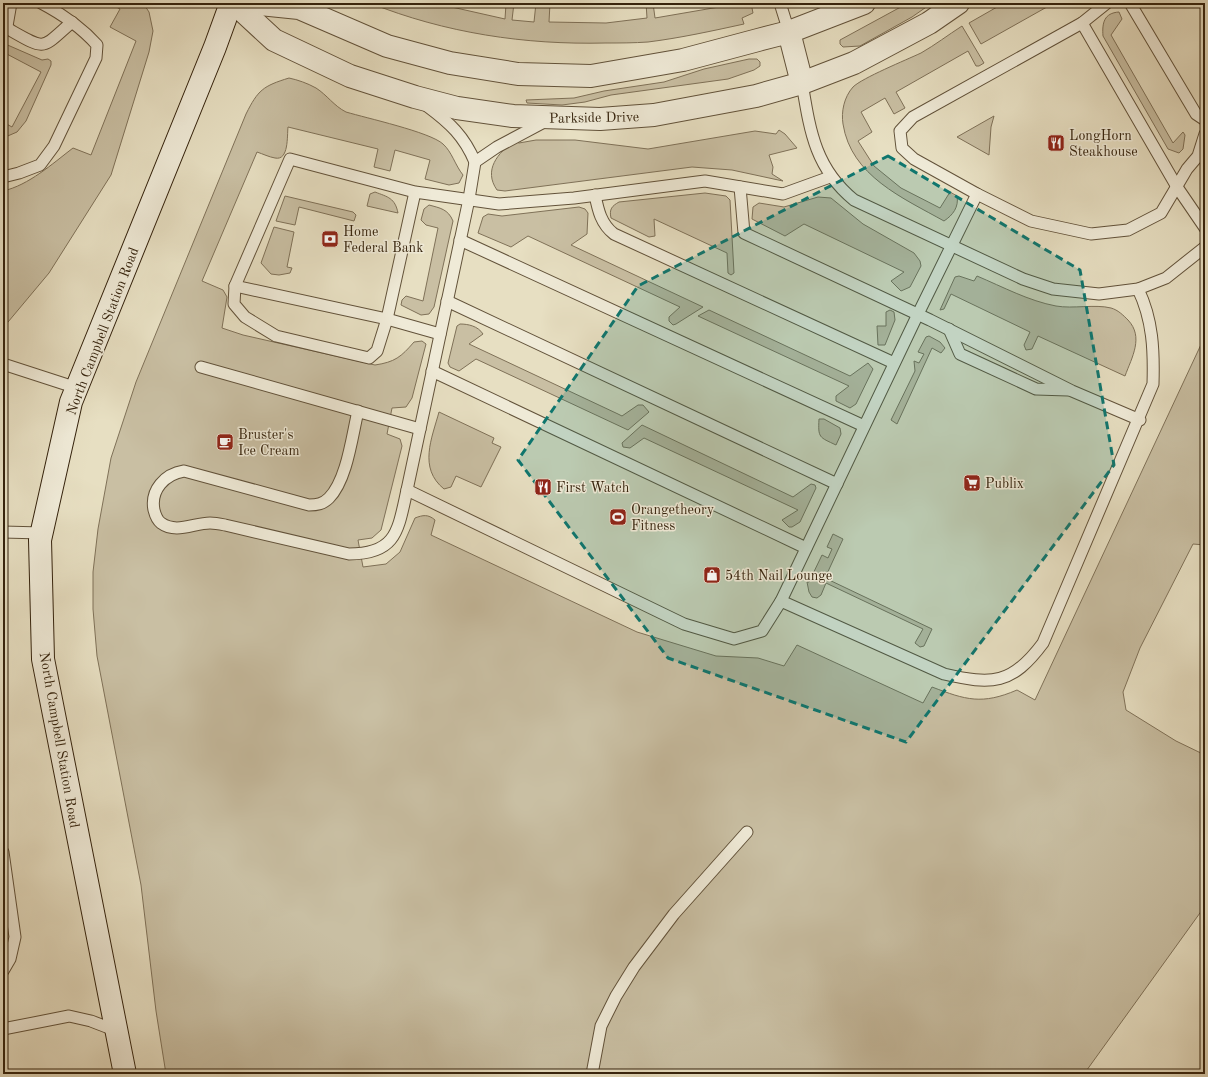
<svg xmlns="http://www.w3.org/2000/svg" width="1208" height="1077" viewBox="0 0 1208 1077" font-family="'Old Standard TT',serif">
<rect width="100%" height="100%" fill="#e7dfc2"/>
<filter id="stains"><feTurbulence type="fractalNoise" baseFrequency=".005" numOctaves="4"/><feColorMatrix values="0 0 0 0 .2 0 0 0 0 .09 0 0 0 0 .02 0 0 0 .5 -.17"/></filter>
<radialGradient id="worn" r=".72"><stop offset=".6" stop-color="#630" stop-opacity="0"/><stop offset="1" stop-color="#630" stop-opacity=".3"/></radialGradient>
<g fill="#c9bfa3" stroke="#7f7158">
<path d="M109 3H143L149 12 153 31 149 52 111 175 49 273 3 328V191C29 185 52 164 73 148L91 155 136 41 110 27 120 9Z"/>
<path d="M370 3H434L505 19 506 4 514 3 512 20 534 22 536 3H550L549 22 606 23 647 18 646 3H653L655 18 719 7 718 3H751L753 13 742 18 744 24C712 31 680 38 648 42 634 43 620 43 605 43 525 45 445 33 370 3Z"/>
<path d="M908 3H932L912 17 860 46 843 47 840 44V40Z"/>
<path d="M1004 3H1054L981 44 969 23Z"/>
<path d="M1119 12 1122 19 1111 35 1173 143 1183 132 1185 135 1183 149 1179 153 1168 149 1103 36C1102 23 1104 13 1119 12Z"/>
<path d="M962 26 984 63 979 66H976L968 51 896 92 905 108 894 114 885 98 861 112 872 132 858 141 874 166 901 188 940 208 950 192 957 196C959 207 953 215 944 221 903 198 851 176 843 124 841 112 844 97 853 87 862 78 906 60 921 53 935 45 948 35 962 26Z"/>
<path d="M3 43 42 60 48 59 51 61V65L26 121 17 132 3 138V122L12 127 41 72 3 52Z"/>
<path d="M749 59H757L760 62V66L754 70 728 79 611 95 585 102 562 105 527 103 526 100 574 98 604 91 664 82 704 69Z"/>
<path d="M289 78C298 80 307 83 316 88 327 95 334 106 346 112 366 118 430 132 443 144 452 152 455 165 463 175L459 183 449 185 425 179 430 160 395 150 390 171 374 167 378 149 288 127C287 136 289 161 275 158 269 157 263 154 257 152L202 281 223 290 227 297 222 328 243 335 375 365C395 362 401 357 414 342L422 341 426 344 412 398 406 407 392 408 387 434 400 439 402 446 381 530 372 538 358 540 363 567 386 564 400 552 415 518C423 515 428 514 435 520L431 535 637 632 716 656 758 658 784 666 797 645 923 703 932 687C966 700 982 705 1017 690L1035 700 1205 336V545L1193 544 1140 648 1123 692 1126 710 1176 741 1205 755V906L1084 1074H166L156 1011 141 885 97 656 93 609V572L98 529 111 458 136 382 246 114C258 90 263 86 289 78Z"/>
<path d="M994 116 991 127 989 155 957 137Z"/>
<path d="M779 130 785 134 797 148 769 155 773 167 772 174 783 181 732 170 692 167 505 191 497 190C483 170 498 153 514 141L519 143 536 140H575L648 149 755 131 776 134Z"/>
<path d="M375 192C388 197 395 198 398 213L367 206 370 194Z"/>
<path d="M705 193 726 196 730 200 734 273 731 275 728 273 727 253 654 219 655 236 649 237 611 218C609 209 612 206 619 202Z"/>
<path d="M285 196 353 212 356 215 354 221 299 207 295 225 276 221Z"/>
<path d="M818 197 831 198 863 224 914 253 920 261 921 266 910 287 901 291 891 281 904 272 804 224 785 236 752 219 753 207 759 203 784 207Z"/>
<path d="M429 205C440 208 448 209 453 221L434 307 429 314 421 315 401 305 402 300 406 296 423 301 438 228 426 225 421 220 424 209Z"/>
<path d="M579 207 585 209 588 213 587 234 571 245 703 307 676 324 673 325 669 321V317L680 307 528 236 511 247 478 233 483 217 488 214 502 216Z"/>
<path d="M274 227 294 232 287 267 292 268 290 273 279 275 271 274 261 263Z"/>
<path d="M959 276 974 281 977 276C1003 287 1029 301 1056 306 1073 309 1095 304 1111 308 1118 310 1123 315 1128 320 1144 337 1132 357 1125 376L1038 336 1032 349 1026 350 1024 345 1030 332 951 294 944 309 940 310 955 277Z"/>
<path d="M709 310 850 376 868 363 873 369 856 404 850 408 836 401V396L849 386 698 316Z"/>
<path d="M890 310 894 312 895 320 885 345H878L877 326H886V312Z"/>
<path d="M460 324C468 324 478 326 483 334L469 344 618 414 622 416 638 405H643L649 412 628 430 476 359 459 371 450 367 448 363 457 326Z"/>
<path d="M929 336 940 342 945 348 941 353 932 348 897 424 891 420 915 371 914 361 919 363 924 354 918 352 926 337Z"/>
<path d="M439 412 494 438 492 443 501 447 481 487 456 476 451 487 444 489C418 468 432 438 439 412Z"/>
<path d="M819 419H824L840 428 841 434 836 445C819 437 818 438 819 419Z"/>
<path d="M642 425 793 497 811 484 815 485 816 488 800 522 792 527H789L782 520 798 510 644 438 630 448 623 447 622 443Z"/>
<path d="M833 534 843 539 825 578 932 629 924 646 920 647 915 643 923 629 826 583 821 595 817 598 812 597 809 592 807 582H809L822 555 828 558 832 549 827 547Z"/>
</g>
<g fill="none" stroke-linecap="round" stroke-linejoin="round">
<defs>
<g id="service">
<path d="M11 3 7 26 10 30C47 51 41 49 72 22"/>
<path d="M780 3 789 32"/>
<path d="M1107 3 1082 23 913 117 900 131 902 148 914 159 977 194 1031 221 1091 234 1128 230 1161 213 1187 169 1198 156 1205 134"/>
<path d="M1130 3 1196 114 1205 120"/>
<path d="M1082 23 1177 187 1205 228"/>
<path d="M802 83C810 131 815 168 854 200L1023 279 1053 289 1099 294 1138 289 1166 278 1205 247"/>
<path d="M427 106C450 123 464 136 475 162L497 147 546 121"/>
<path d="M3 177 19 173 40 165 54 146 96 58 97 45C81 27 62 14 41 3"/>
<path d="M740 187 744 233 930 320 1072 391 1140 420"/>
<path d="M415 192 387 319 377 351 369 358 276 336 245 317 234 304 235 286 290 159 415 192 499 204 574 198 705 181 783 194 830 177"/>
<path d="M595 195C598 210 601 224 614 234L894 363"/>
<path d="M460 240 864 426"/>
<path d="M235 286 387 319 440 334"/>
<path d="M447 301 837 484"/>
<path d="M949 329 960 354 1036 389 1068 390"/>
<path d="M3 364 77 388"/>
<path d="M201 367 420 429"/>
<path d="M432 371 806 548"/>
<path d="M358 411C352 436 347 480 329 498 323 504 317 505 309 505L184 471C165 474 150 490 154 510 155 514 157 520 161 523 176 534 194 523 210 523 215 523 220 524 225 525L349 554C397 554 398 530 407 490L469 199 475 162"/>
<path d="M407 490 684 624 734 639 762 631 781 601 918 314 977 194"/>
<path d="M3 532 42 533"/>
<path d="M781 601 944 674C992 685 1012 685 1043 643L1153 384C1154 351 1153 320 1138 289"/>
<path d="M3 852 15 937 10 959 3 971"/>
<path d="M3 1029 69 1016 91 1021 117 1031"/>
<path d="M592 1074 601 1026 616 996 634 967 674 914 747 832"/>
</g>
<g id="tertiary">
<path d="M234 3 274 40 350 76 415 97 457 108 513 116 600 119 654 115 756 96 802 83 854 63 929 23 958 3"/>
<path d="M249 3 299 8 387 46 450 63 518 74 591 76 683 60 758 40 789 32 864 3"/>
<path d="M789 32 802 83"/>
</g>
<path id="secondary" d="M125 1074 43 659 40 540 71 402 215 47 231 3"/>
</defs>
<use href="#service" stroke="#62523a" stroke-width="13"/>
<use href="#tertiary" stroke="#62523a" stroke-width="24"/>
<use href="#secondary" stroke="#35230d" stroke-width="24"/>
<use href="#service" stroke="#efead7" stroke-width="11"/>
<use href="#tertiary" stroke="#efead7" stroke-width="22"/>
<use href="#secondary" stroke="#efead7" stroke-width="22"/>
</g>
<path fill="#0f766e" fill-opacity="0.2" stroke="#0f766e" stroke-width="3" stroke-dasharray="8 5" stroke-linejoin="round" d="M888 156 1080 270 1114 465 906 742 668 658 518 460 638 286Z"/>
<defs>
<symbol id="restaurant-square" viewBox="-11 -11 22 22"><rect x="-9" y="-9" width="18" height="18" rx="4" fill="#8f2418" stroke="#efead7"/><path d="M-5-6h1v4h1v-4h1v4h1v-4h1v5L-1.5 .5V6h-2V.5L-5-1ZM5-6V6H3V1.5H1.5Q1.5-4 5-6Z" fill="#fff"/></symbol>
<symbol id="bank-square" viewBox="-11 -11 22 22"><rect x="-9" y="-9" width="18" height="18" rx="4" fill="#8f2418" stroke="#efead7"/><path d="M-6-4H6V4H-6ZM0-2.3a2.3 2.3 0 1 0 0 4.6a2.3 2.3 0 1 0 0-4.6Z" fill="#fff"/></symbol>
<symbol id="cafe-square" viewBox="-11 -11 22 22"><rect x="-9" y="-9" width="18" height="18" rx="4" fill="#8f2418" stroke="#efead7"/><path d="M-5.5-4.5H6V0H3Q3 3.5 0 3.5H-2.5Q-5.5 3.5-5.5 0ZM3-3.2v2h1.7v-2ZM-6 4.5H4V6H-6Z" fill="#fff"/></symbol>
<symbol id="supermarket-square" viewBox="-11 -11 22 22"><rect x="-9" y="-9" width="18" height="18" rx="4" fill="#8f2418" stroke="#efead7"/><path d="M-6-5.5h2.5l.6 2H6L4.5 2H-2.5L-4.4-4H-6ZM-1.5 3.2a1.3 1.3 0 1 0 .1 0ZM3 3.2a1.3 1.3 0 1 0 .1 0Z" fill="#fff"/></symbol>
<symbol id="stadium-square" viewBox="-11 -11 22 22"><rect x="-9" y="-9" width="18" height="18" rx="4" fill="#8f2418" stroke="#efead7"/><path d="M0-5a6.5 5 0 1 0 0 10a6.5 5 0 1 0 0-10ZM-3.5-1.8h7v3.6h-7Z" fill="#fff"/></symbol>
<symbol id="shop-square" viewBox="-11 -11 22 22"><rect x="-9" y="-9" width="18" height="18" rx="4" fill="#8f2418" stroke="#efead7"/><path d="M-5-2.5h2.3a2.7 3.5 0 0 1 5.4 0H5L5.5 6h-11ZM-1.5-2.5h3a1.5 2.3 0 0 0-3 0Z" fill="#fff"/></symbol>
</defs>
<g fill-rule="evenodd">
<use href="#restaurant-square" x="1046" y="133" width="20" height="20"/>
<use href="#bank-square" x="320" y="229" width="20" height="20"/>
<use href="#cafe-square" x="215" y="432" width="20" height="20"/>
<use href="#supermarket-square" x="962" y="473" width="20" height="20"/>
<use href="#restaurant-square" x="533" y="477" width="20" height="20"/>
<use href="#stadium-square" x="608" y="507" width="20" height="20"/>
<use href="#shop-square" x="702" y="565" width="20" height="20"/>
</g>
<g text-anchor="middle" stroke-width="3" stroke-linejoin="round" paint-order="stroke">
<g font-size="14" fill="#35230d" stroke="#efead7">
<text transform="translate(594 117) rotate(-1)" y="5">Parkside Drive</text>
<text transform="translate(102 331) rotate(-69)" y="5">North Campbell Station Road</text>
<text transform="translate(60 740) rotate(80)" y="5">North Campbell Station Road</text>
</g>
<g font-size="14" fill="#35230d" stroke="#efead7" text-anchor="start">
<text x="1069" y="140">LongHorn<tspan x="1069" dy="16">Steakhouse</tspan></text>
<text x="343" y="236">Home<tspan x="343" dy="16">Federal Bank</tspan></text>
<text x="238" y="439">Bruster's<tspan x="238" dy="16">Ice Cream</tspan></text>
<text x="985" y="488">Publix</text>
<text x="556" y="492">First Watch</text>
<text x="631" y="514">Orangetheory<tspan x="631" dy="16">Fitness</tspan></text>
<text x="725" y="580">54th Nail Lounge</text>
</g>
</g>
<rect width="1208" height="1077" fill="none" stroke="#e7dfc2" stroke-width="16"/>
<rect x="4" y="4" width="1200" height="1069" fill="none" stroke="#35230d" stroke-width="2"/>
<rect x="8" y="8" width="1192" height="1061" fill="none" stroke="#35230d"/>
<rect width="100%" height="100%" filter="url(#stains)"/>
<rect width="100%" height="100%" fill="url(#worn)"/>
</svg>
